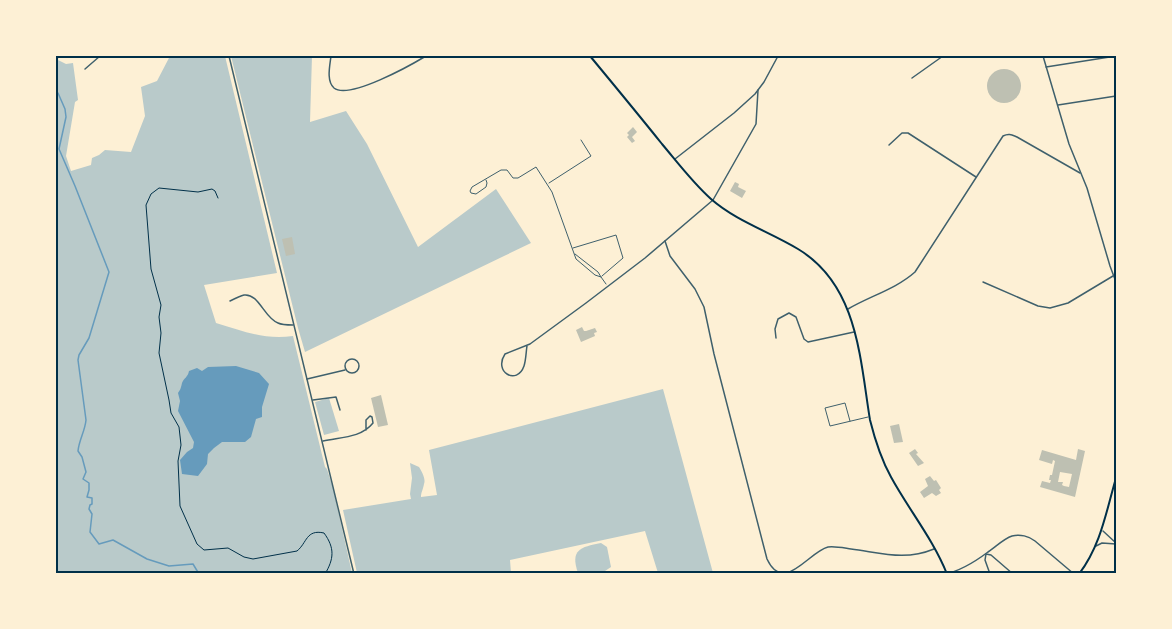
<svg xmlns="http://www.w3.org/2000/svg" width="1172" height="629" viewBox="0 0 1172 629" font-family="Lora,serif">
<rect width="100%" height="100%" fill="#fdf0d5"/>
<g fill="#b9caca">
<path d="M56 56H59L58 60 66 64 73 63 78 100 75 102 66 156 71 171 91 165 92 158 99 155 105 150 131 152 145 116 141 87 157 81 170 56H225L277 273 204 285 216 323C243 331 264 340 293 336L325 467 327 469 333 488 352 573 56 574Z"/>
<path d="M231 56H312L310 122 346 111 367 144 418 247 496 189 531 243 305 352 298 328 274 231Z"/>
<path d="M663 389 713 573H658L645 531 510 560 511 573H357L343 510 411 499 410 494 412 478 410 463 419 467C422 472 426 479 424 484 423 490 421 492 421 497L437 495 429 450Z"/>
<path d="M329 398 339 431 324 435 315 402Z"/>
<path d="M601 543 607 547 611 567 602 573H578C570 550 580 547 601 543Z"/>
</g>
<path fill="#669bbc" d="M236 366 259 373 269 384 262 407V417L256 419 251 437 245 442H222L214 448 208 454 207 464 198 476 182 474 180 460 187 452 193 448 194 442 178 411 180 401 178 393C181 389 181 387 182 383 184 378 188 377 189 371L197 368 202 371 208 367Z"/>
<g fill="none" stroke-linecap="round" stroke-linejoin="round">
<path stroke="#669bbc" stroke-width="1.5" d="M58 93 65 109 66 117 59 149 75 186 109 272 89 338 79 355 78 360 86 420C85 431 79 440 78 451L82 457 86 472 83 479 89 483V490L87 497 92 498V504L90 505 89 509 92 514 90 532 99 544 113 540 147 559 169 566 193 564 199 574"/>
</g>
<g fill="#bec0b2" fill-rule="evenodd">
<circle cx="1004" cy="86" r="17"/>
<path d="M633 127 637 132 632 137 635 141 632 143 627 137 629 135 627 133Z"/>
<path d="M735 182 739 184 738 187 746 191 742 198 730 191Z"/>
<path d="M292 237 295 254 286 256 282 239Z"/>
<path d="M582 327 584 331H586L595 328 597 332 594 333 595 336 581 342 576 330Z"/>
<path d="M381 395 388 425 378 427 371 398Z"/>
<path d="M899 424 903 442 894 443 890 426Z"/>
<path d="M915 449 918 453 916 454 924 463 918 466 909 453Z"/>
<path d="M1078 449 1085 451 1075 497 1040 487 1042 481 1050 483 1051 480H1049L1050 475H1052L1055 461 1053 460 1052 464 1039 460 1042 450 1076 460ZM1060 472 1072 474 1069 487 1064 486 1062 485 1063 482H1058Z"/>
<path d="M930 476 934 481 936 480 941 488 939 490 941 493 936 496 932 493 924 498 920 492 928 486 925 479Z"/>
</g>
<g fill="none" stroke-linecap="round" stroke-linejoin="round">
<path stroke="#003049" stroke-width="1" d="M218 198 215 191 212 189 198 192 159 188 151 194 146 205 151 269 161 305 159 317 161 333 159 353 169 400 171 413 179 427 181 445 178 461 180 506 197 544 204 550 228 548 244 557 253 559 297 551C307 543 306 529 324 533 335 548 334 559 325 574"/>
<g stroke="#3f606c" stroke-width="1">
<path d="M486 180 487 183 486 187 476 194 471 193 470 191 472 187 501 170H507L513 178H518L536 167 552 192 576 259 595 275 601 277"/>
<path d="M549 183 591 156 581 140"/>
<path d="M573 248 616 235 623 258 602 276"/>
<path d="M575 254 598 272 601 277 606 284"/>
<path d="M850 421 845 403 825 408 830 426 868 417"/>
</g>
<g stroke="#3f606c" stroke-width="1.5">
<path d="M331 56C330 65 326 81 334 88 349 100 411 65 426 56"/>
<path d="M1046 67 1116 56"/>
<path d="M85 69 100 56"/>
<path d="M912 78 943 56"/>
<path d="M1058 105 1116 96"/>
<path d="M889 145 902 133H908L976 177"/>
<path d="M675 159 734 113 755 94 764 82 778 56"/>
<path d="M665 241 670 256 695 289 704 307 714 354 767 559C784 595 808 552 828 547 835 546 844 548 851 549 882 553 905 561 934 549"/>
<path d="M983 282 1038 306 1050 308 1068 303 1113 276"/>
<path d="M230 301C234 299 240 296 244 295 259 293 264 318 278 323 282 325 288 325 293 325"/>
<path d="M848 309C870 296 896 289 915 272L1003 136C1009 133 1012 135 1017 137L1080 173"/>
<path d="M776 338 775 329 778 319 789 313 796 317 804 339 808 342 854 332"/>
<path d="M527 346C526 352 526 360 524 366 517 386 493 372 505 354L530 344 586 303 645 258 713 200 756 124 758 90"/>
<circle cx="352" cy="366" r="7"/>
<path d="M307 379 345 370"/>
<path d="M313 400 336 397 340 410"/>
<path d="M323 441C341 437 361 438 373 423L372 417 370 416 366 420V430"/>
<path d="M1103 531 1116 543"/>
<path d="M1096 546 1102 543 1116 544"/>
<path d="M945 574C960 571 976 561 988 552 996 547 1003 539 1012 536 1020 534 1029 536 1035 541L1074 574"/>
<path d="M990 574 985 560 986 554 991 555 1013 574"/>
</g>
<g stroke="#3f606c" stroke-width="1.5">
<path d="M229 56 354 574"/>
<path d="M1043 56 1069 144 1087 188 1110 266 1116 282"/>
</g>
<g stroke="#003049" stroke-width="2">
<path d="M590 56C614 85 638 114 662 144 678 163 693 183 711 199 736 221 770 232 798 249 858 285 860 359 870 420 875 440 881 459 891 477 909 510 933 539 947 574"/>
<path d="M1079 574C1101 545 1106 512 1116 478"/>
</g>
</g>
<rect width="1172" height="629" fill="none" stroke="#fdf0d5" stroke-width="114"/>
<rect x="57" y="57" width="1058" height="515" fill="none" stroke="#003049" stroke-width="2"/>
</svg>
